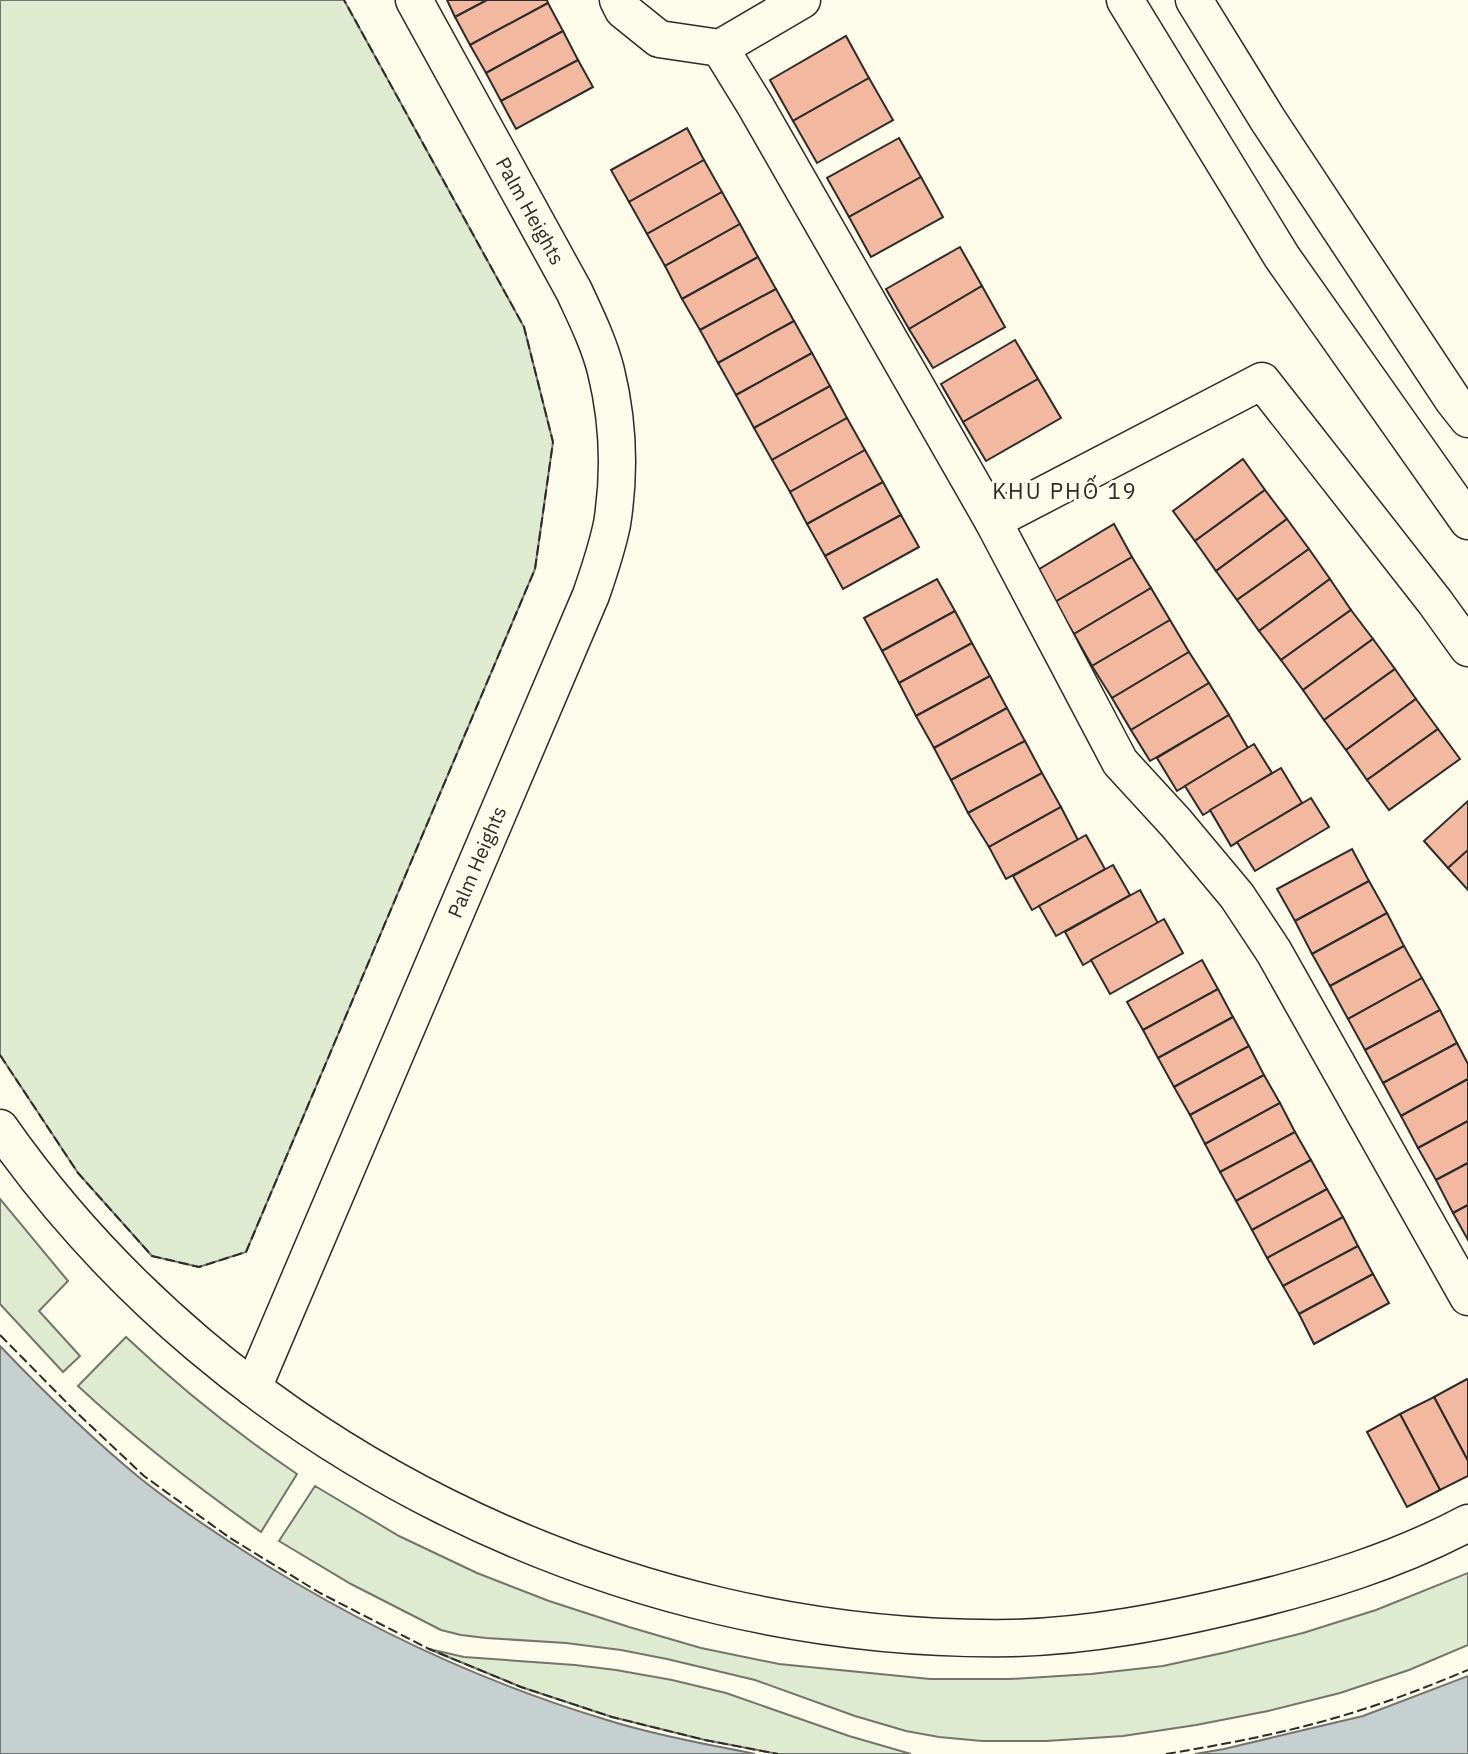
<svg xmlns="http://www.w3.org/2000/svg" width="1468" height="1754" viewBox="0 0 1468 1754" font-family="'IBM Plex Sans',sans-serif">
<rect width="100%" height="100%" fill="#fdfbea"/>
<g fill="#deebd1" stroke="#74746e" stroke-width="2">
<path d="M0 0H344L524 327 553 442 535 569 246 1252 199 1267 152 1256 78 1173 0 1055Z"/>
<path d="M0 1199 68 1281 39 1311 80 1356 63 1372 0 1304Z"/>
<path d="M126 1337C180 1388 236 1433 297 1474L261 1532C197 1487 136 1440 78 1386Z"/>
<path d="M315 1486 399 1536 477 1573 549 1601 629 1627 701 1648 779 1664 930 1679H1010L1091 1674 1163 1666 1227 1652 1303 1633 1376 1610 1468 1573V1645L1409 1670 1340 1693 1268 1711 1196 1725 1123 1736 1046 1741H982L939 1737 906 1731 855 1716 755 1680 667 1659 621 1650 566 1643 486 1638 461 1635 441 1630 351 1584 279 1541Z"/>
<path d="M429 1649 464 1657 575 1665 616 1670 672 1680 726 1693 849 1736 911 1754H778L705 1740 612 1717 521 1687Z"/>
</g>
<g fill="#c7d0d0" stroke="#74746e" stroke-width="2">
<path d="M0 1346C44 1392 91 1438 141 1479 180 1510 223 1538 266 1565 373 1631 487 1684 607 1720 655 1735 706 1744 755 1754H0Z"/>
<path d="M1468 1676V1754H1195L1224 1749 1363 1716Z"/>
</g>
<g fill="#f2b8a0" stroke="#2b2b2b" stroke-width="2">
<path d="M447 0H487L455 17Z"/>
<path d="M487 0H547L548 3 470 45 455 17Z"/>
<path d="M548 3 563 31 486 73 470 45Z"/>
<path d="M563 31 578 60 501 101 486 73Z"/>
<path d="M846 36 869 78 793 121 770 80Z"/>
<path d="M578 60 593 87 516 129 501 101Z"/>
<path d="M869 78 893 120 817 163 793 121Z"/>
<path d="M687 128 704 160 629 202 611 170Z"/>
<path d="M899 138 921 177 849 217 827 178Z"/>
<path d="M704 160 722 192 647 234 629 202Z"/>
<path d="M921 177 943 217 871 257 849 217Z"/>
<path d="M722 192 740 224 665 266 647 234Z"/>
<path d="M740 224 758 257 682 299 665 266Z"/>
<path d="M960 247 982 286 909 329 886 289Z"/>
<path d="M758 257 776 289 700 330 682 299Z"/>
<path d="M982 286 1005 327 933 368 909 329Z"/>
<path d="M776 289 794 321 718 363 700 330Z"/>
<path d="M794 321 812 353 736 395 718 363Z"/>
<path d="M1015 340 1038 379 963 422 941 384Z"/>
<path d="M812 353 830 386 754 428 736 395Z"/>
<path d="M1038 379 1061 418 986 461 963 422Z"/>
<path d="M830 386 847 418 772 460 754 428Z"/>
<path d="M847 418 865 450 790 492 772 460Z"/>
<path d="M865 450 883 482 807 524 790 492Z"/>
<path d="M1243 459 1265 490 1195 541 1173 511Z"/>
<path d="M883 482 901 515 825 556 807 524Z"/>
<path d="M1265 490 1287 519 1216 571 1195 541Z"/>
<path d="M901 515 919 547 843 589 825 556Z"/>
<path d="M1287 519 1309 549 1237 600 1216 571Z"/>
<path d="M1114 524 1132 557 1055 602 1036 571Z"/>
<path d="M1309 549 1330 579 1259 631 1237 600Z"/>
<path d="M1132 557 1151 588 1074 634 1055 602Z"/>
<path d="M937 579 955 611 882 651 864 618Z"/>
<path d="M1330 579 1351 610 1281 660 1259 631Z"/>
<path d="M1151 588 1170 620 1092 666 1074 634Z"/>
<path d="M1351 610 1373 639 1303 690 1281 660Z"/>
<path d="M955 611 972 643 899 683 882 651Z"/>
<path d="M1170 620 1189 652 1112 698 1092 666Z"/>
<path d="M1373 639 1395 669 1324 720 1303 690Z"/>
<path d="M972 643 990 676 916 716 899 683Z"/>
<path d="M1189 652 1209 683 1131 730 1112 698Z"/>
<path d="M1395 669 1416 699 1346 750 1324 720Z"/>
<path d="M990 676 1007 708 934 748 916 716Z"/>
<path d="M1209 683 1229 715 1150 761 1131 730Z"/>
<path d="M1416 699 1438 729 1367 780 1346 750Z"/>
<path d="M1007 708 1025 741 951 780 934 748Z"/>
<path d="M1229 715 1248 748 1177 791 1157 758Z"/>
<path d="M1438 729 1460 759 1389 810 1367 780Z"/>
<path d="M1025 741 1042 773 968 813 951 780Z"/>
<path d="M1254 744 1272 773 1203 815 1185 786Z"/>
<path d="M1281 768 1302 803 1231 846 1210 810Z"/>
<path d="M1042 773 1061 807 989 847 968 813Z"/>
<path d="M1311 798 1329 827 1255 871 1237 842Z"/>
<path d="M1468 801V850L1448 868 1424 841Z"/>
<path d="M1061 807 1078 840 1006 879 989 847Z"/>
<path d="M1086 835 1105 869 1032 910 1013 876Z"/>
<path d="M1352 849 1369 881 1295 921 1277 889Z"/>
<path d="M1468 850V890L1448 868Z"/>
<path d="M1113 865 1130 895 1056 936 1039 906Z"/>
<path d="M1369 881 1387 913 1312 954 1295 921Z"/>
<path d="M1140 890 1158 923 1083 965 1065 932Z"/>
<path d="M1387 913 1404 946 1330 986 1312 954Z"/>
<path d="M1164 919 1183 953 1110 994 1091 960Z"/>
<path d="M1404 946 1422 978 1348 1019 1330 986Z"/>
<path d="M1202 960 1218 989 1143 1030 1127 1002Z"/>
<path d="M1422 978 1440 1010 1365 1050 1348 1019Z"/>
<path d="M1218 989 1233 1017 1158 1058 1143 1030Z"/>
<path d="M1440 1010 1457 1043 1383 1083 1365 1050Z"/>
<path d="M1233 1017 1249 1046 1174 1087 1158 1058Z"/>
<path d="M1457 1043 1468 1064V1079L1401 1116 1383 1083Z"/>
<path d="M1249 1046 1264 1075 1190 1115 1174 1087Z"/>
<path d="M1264 1075 1280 1103 1205 1144 1190 1115Z"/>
<path d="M1468 1079V1121L1418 1148 1401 1116Z"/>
<path d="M1280 1103 1295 1132 1220 1172 1205 1144Z"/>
<path d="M1468 1121V1163L1436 1180 1418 1148Z"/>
<path d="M1295 1132 1311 1160 1236 1201 1220 1172Z"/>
<path d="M1311 1160 1327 1189 1252 1230 1236 1201Z"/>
<path d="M1468 1163V1205L1453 1213 1436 1180Z"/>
<path d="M1327 1189 1343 1217 1267 1258 1252 1230Z"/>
<path d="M1468 1205V1240L1453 1213Z"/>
<path d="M1343 1217 1358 1246 1283 1286 1267 1258Z"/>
<path d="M1358 1246 1373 1274 1299 1314 1283 1286Z"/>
<path d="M1373 1274 1389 1303 1314 1344 1299 1314Z"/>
<path d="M1467 1379 1468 1380V1461L1434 1397Z"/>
<path d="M1434 1397 1468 1461V1476L1440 1490 1400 1414Z"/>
<path d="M1400 1414 1440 1490 1407 1507 1367 1432Z"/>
</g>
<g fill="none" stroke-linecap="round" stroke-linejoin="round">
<defs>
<g id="street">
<path d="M618 0 623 10 659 39 720 48 802 0"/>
<path d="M1125 0 1282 257 1468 521"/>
<path d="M1194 0 1268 120 1453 400 1468 419"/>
<path d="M720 48 755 105 993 521 1120 762 1176 823 1237 896 1274 952 1468 1297"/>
<path d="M993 521 1262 381 1435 602 1468 648"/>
<path d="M0 1128C226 1450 620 1644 1013 1638 1090 1636 1167 1621 1242 1603 1321 1584 1396 1561 1468 1523"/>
<path d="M253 1388 591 595C599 572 607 548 612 524 620 474 618 420 606 371 599 343 586 317 574 291L414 0"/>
</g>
</defs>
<use href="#street" stroke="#2b2b2b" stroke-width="39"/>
<use href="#street" stroke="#fdfbea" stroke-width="36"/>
<g stroke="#2b2b2b" stroke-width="2" stroke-dasharray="10 4" stroke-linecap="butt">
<path d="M0 1055 78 1173 152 1256 199 1267 246 1252 535 569 553 442 524 327 344 0"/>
<path d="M0 1335 74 1410 144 1476 230 1538 320 1593 429 1649 521 1687 612 1717 705 1740 778 1754"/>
<path d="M1166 1754C1233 1743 1300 1730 1364 1709 1399 1698 1434 1684 1468 1670"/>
</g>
</g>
<g text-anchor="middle" stroke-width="6" stroke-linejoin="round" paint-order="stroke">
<g font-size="20" fill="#2b2b2b" stroke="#fdfbea">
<text transform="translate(530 211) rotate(61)" y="7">Palm Heights</text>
<text transform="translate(477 862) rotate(-67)" y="7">Palm Heights</text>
</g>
<g font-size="22" letter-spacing="2" fill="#2b2b2b" stroke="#fdfbea">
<text x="1065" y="499">KHU PHỐ 19</text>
</g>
</g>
</svg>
